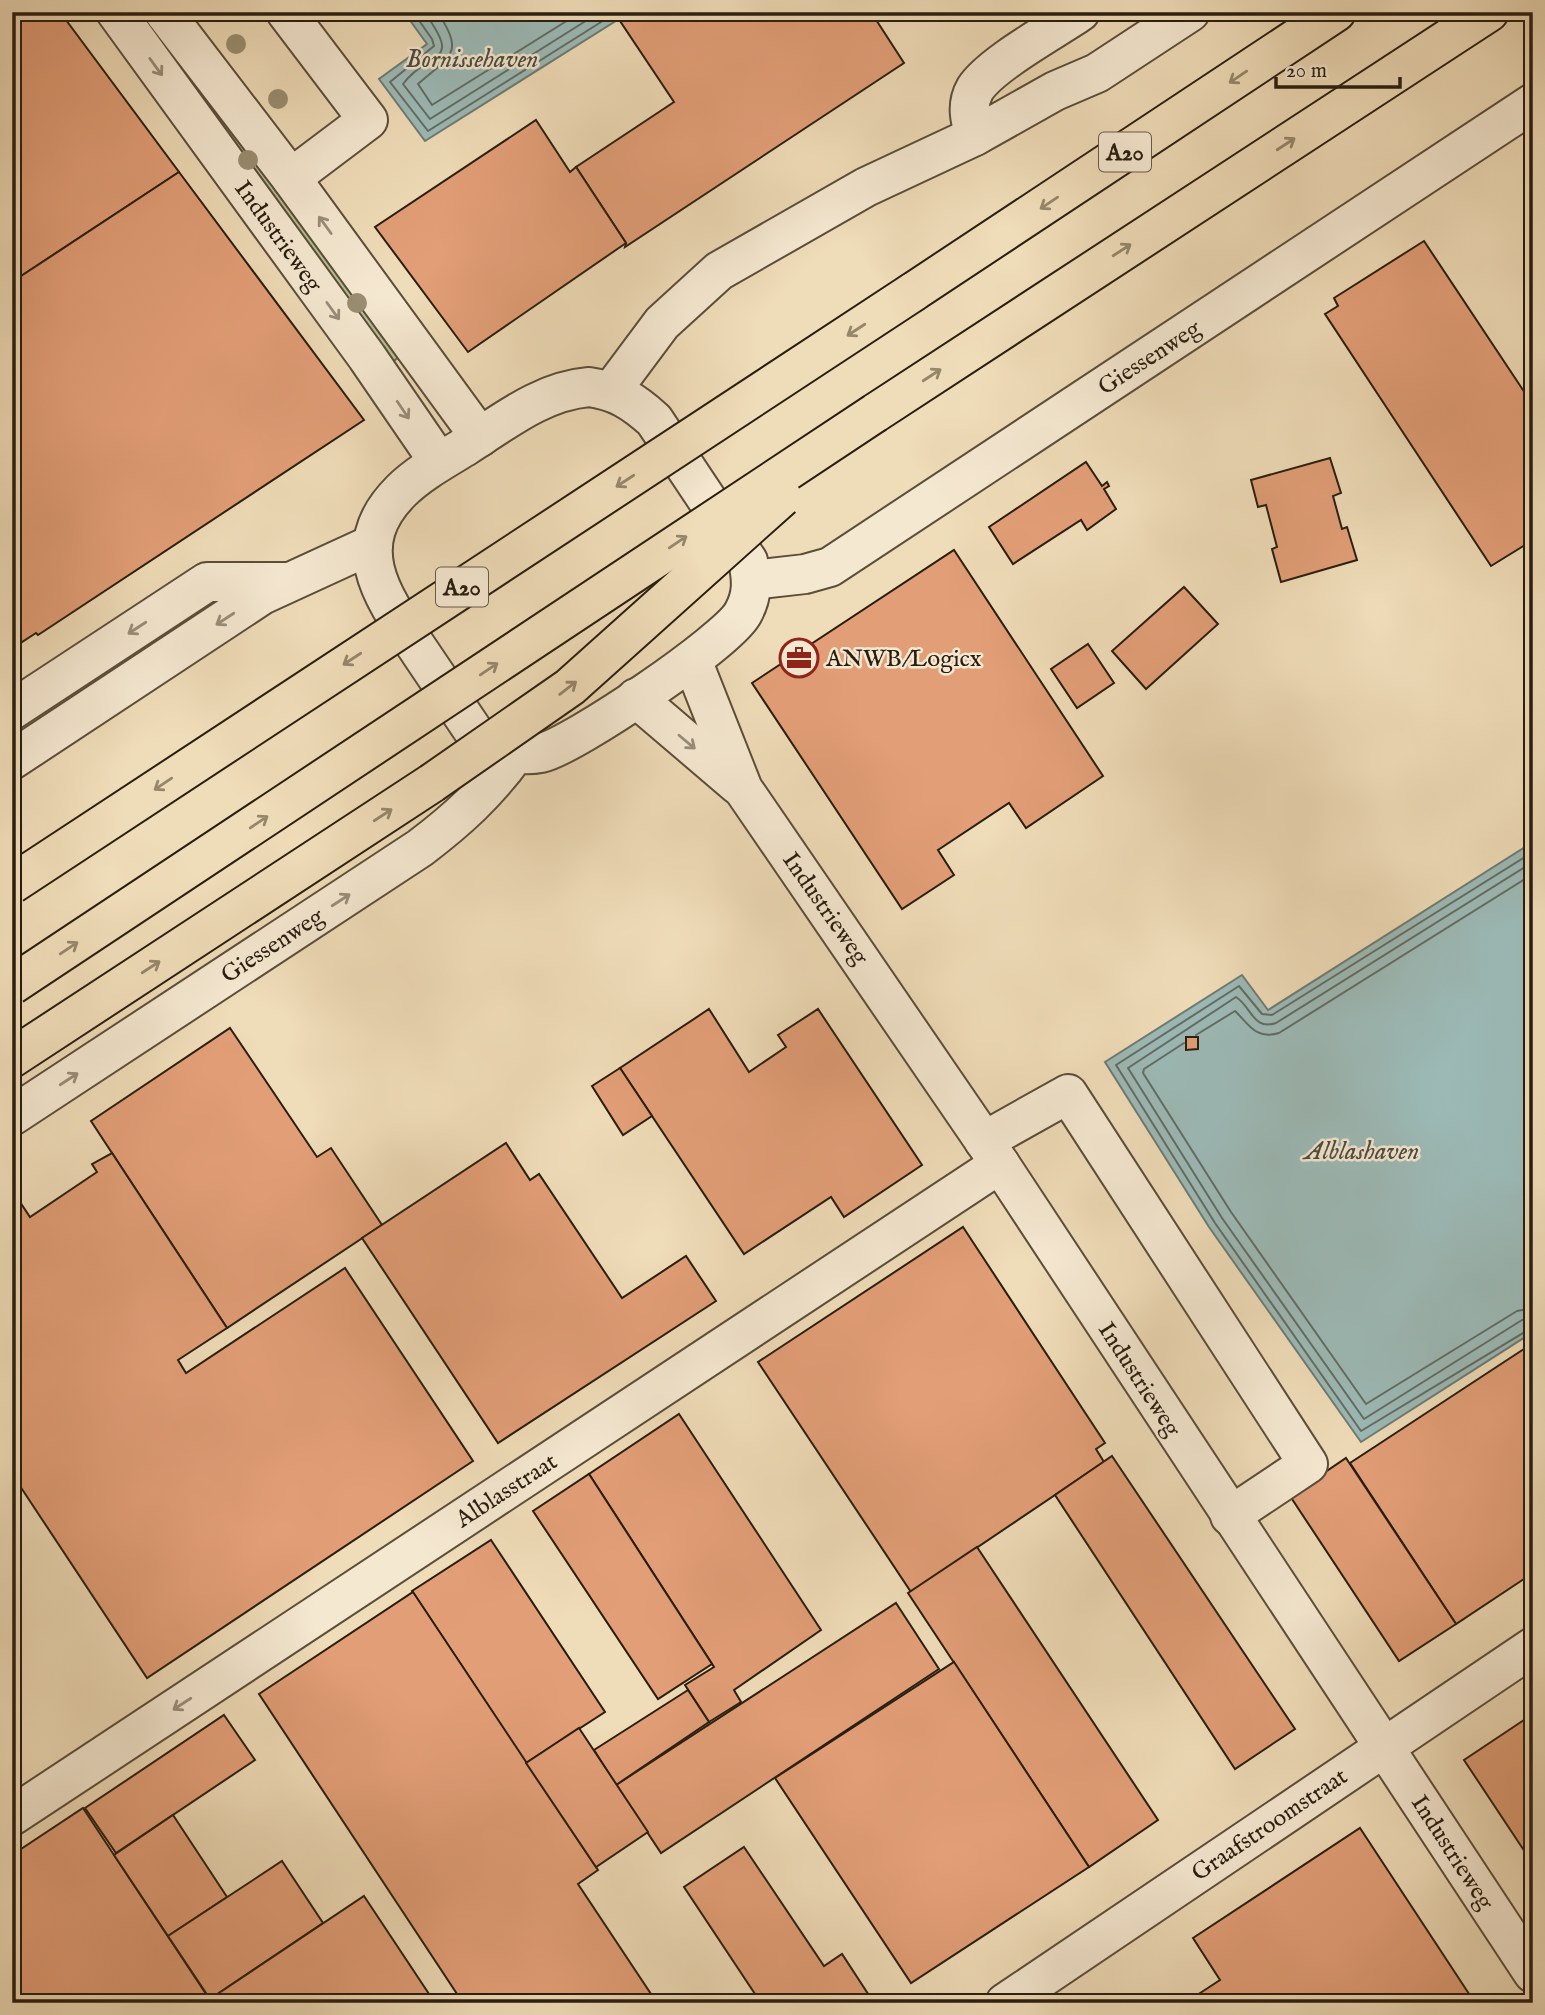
<svg xmlns="http://www.w3.org/2000/svg" width="1545" height="2015" viewBox="0 0 1545 2015" font-family="'IM FELL English',serif">
<rect width="100%" height="100%" fill="#efdcb8"/>
<filter id="stains"><feTurbulence type="fractalNoise" baseFrequency=".00286" numOctaves="4"/><feColorMatrix values="0 0 0 0 .2 0 0 0 0 .09 0 0 0 0 .02 0 0 0 .5 -.17"/></filter>
<radialGradient id="worn" r=".72"><stop offset=".6" stop-color="#630" stop-opacity="0"/><stop offset="1" stop-color="#630" stop-opacity=".3"/></radialGradient>
<path fill="#b4c293" stroke="#6e7052" stroke-width="2" d="M129 12H147L403 354 391 363Z"/>
<g fill="#9cbab7" stroke="#6e7b74" stroke-width="2">
<path d="M404 12H630L425 141 379 79 427 44Z"/>
<path d="M1533 842V1332L1361 1442 1209 1227 1105 1062 1242 975 1268 1010Z"/>
</g>
<g fill="none" stroke-linecap="round" stroke-linejoin="round">
<g stroke="#626c64" stroke-width="2">
<path d="M413 12 432 39 434 46 390 82 428 131 617 12"/>
<path d="M424 12C464 66 429 49 403 84L430 119 600 12"/>
<path d="M437 12C467 54 448 57 418 84L432 105 581 12"/>
<path d="M1533 852 1272 1015 1262 1014 1239 986 1116 1065 1215 1223 1361 1431 1533 1327"/>
<path d="M1533 862 1276 1023C1253 1031 1251 1006 1236 997L1128 1068 1222 1218 1364 1419 1522 1320 1533 1318"/>
<path d="M1196 1035 1235 1011C1249 1024 1255 1040 1279 1033L1533 874"/>
<path d="M1184 1043 1144 1069 1143 1073 1231 1212 1366 1404 1517 1311 1533 1308"/>
</g>
</g>
<g fill="#e29e77" stroke="#281d10" stroke-width="2">
<path d="M12 12H60L179 172 12 282Z"/>
<path d="M634 12H871L904 63 625 247 626 243 576 167 674 102 620 21Z"/>
<path d="M536 120 570 172 576 167 626 243 468 352 375 227Z"/>
<path d="M179 172 364 420 38 635 36 633 22 642 12 626V282Z"/>
<path d="M1424 241 1533 405V540L1491 566 1325 314 1338 306 1334 298Z"/>
<path d="M1330 458 1341 493 1333 496 1342 529 1347 527 1357 560 1281 582 1272 549 1277 547 1266 505 1258 507 1251 480Z"/>
<path d="M1086 462 1102 486 1107 482 1109 486 1104 489 1116 509 1087 530 1081 520 1013 564 989 527Z"/>
<path d="M954 550 1103 776 1026 828 1009 803 938 850 954 875 902 909 752 683Z"/>
<path d="M1184 587 1218 624 1146 689 1112 651Z"/>
<path d="M1088 644 1114 683 1077 708 1051 669Z"/>
<path d="M709 1009 749 1072 786 1047 778 1035 818 1009 922 1165 844 1217 831 1197 744 1254 620 1068Z"/>
<path d="M230 1028 317 1157 331 1148 382 1225 227 1328 91 1121Z"/>
<path d="M1186 1037H1198V1049L1186 1050Z"/>
<path d="M620 1068 652 1116 623 1135 592 1086Z"/>
<path d="M506 1143 530 1180 539 1174 622 1298 686 1256 716 1301 498 1443 362 1238Z"/>
<path d="M112 1153 227 1328 178 1360 186 1373 345 1268 473 1461 147 1678 12 1474V1190L30 1217 97 1172 92 1164Z"/>
<path d="M963 1227 1105 1443 1096 1449 1104 1462 911 1592 758 1362Z"/>
<path d="M1533 1343V1573L1456 1624 1350 1463Z"/>
<path d="M679 1414 821 1630 734 1690 741 1702 709 1722 685 1685 714 1667 589 1474Z"/>
<path d="M1112 1456 1295 1729 1235 1769 1055 1495Z"/>
<path d="M1346 1458 1456 1624 1399 1661 1290 1496Z"/>
<path d="M589 1474 712 1664 658 1699 533 1511Z"/>
<path d="M491 1540 605 1712 526 1763 412 1591Z"/>
<path d="M977 1547 1158 1820 1089 1867 908 1593Z"/>
<path d="M413 1592 598 1870 578 1884 657 2003H463L259 1694Z"/>
<path d="M896 1603 939 1669 661 1853 616 1785Z"/>
<path d="M954 1662 1089 1867 911 1983 775 1778Z"/>
<path d="M688 1690 709 1722 616 1785 594 1750Z"/>
<path d="M1533 1714V1864L1464 1760Z"/>
<path d="M224 1715 255 1760 116 1853 85 1808Z"/>
<path d="M579 1728 648 1832 596 1867 526 1763Z"/>
<path d="M83 1808 114 1855 212 2003H12V1855Z"/>
<path d="M173 1815 227 1897 168 1936 114 1855Z"/>
<path d="M1360 1828 1475 2003H1185L1220 1980 1193 1938Z"/>
<path d="M744 1847 824 1966 842 1954 874 2003H761L684 1887Z"/>
<path d="M282 1861 323 1923 210 1999 168 1936Z"/>
<path d="M364 1896 435 2003H212L210 1999Z"/>
</g>
<g fill="none" stroke-linecap="round" stroke-linejoin="round">
<defs>
<g id="minor">
<path d="M116 12 367 357 439 462"/>
<path d="M164 12 291 178 480 437"/>
<path d="M286 12 368 120 291 178"/>
<path d="M975 136C970 120 966 105 975 89 991 64 1054 30 1080 12"/>
<path d="M589 387C617 391 633 401 654 420L748 561C752 580 753 595 743 613 728 641 573 746 541 753 516 758 496 749 476 735 457 707 439 680 420 652 385 600 344 548 401 491 419 473 445 459 466 446 505 421 542 391 589 387Z"/>
<path d="M612 390 662 323 719 271 866 187 975 136 1055 91 1097 73 1190 12"/>
<path d="M752 580 805 574 830 567 1533 103"/>
<path d="M692 660 743 789 1000 1164 1533 1973"/>
<path d="M636 698 738 785"/>
<path d="M12 710 207 582H287"/>
<path d="M12 760 262 595 373 544"/>
<path d="M12 1116 420 848C457 820 488 792 515 754"/>
<path d="M984 1141 1068 1094 1308 1464 1230 1516"/>
<path d="M12 1816 1000 1164"/>
<path d="M1005 2003 1533 1647"/>
</g>
<g id="highway">
<path d="M913 292 1336 12"/>
<path d="M875 413 1489 12"/>
<path d="M12 1058 432 783"/>
</g>
</defs>
<use href="#minor" stroke="#5a4d3a" stroke-width="42"/>
<use href="#highway" stroke="#281d10" stroke-width="42"/>
<use href="#minor" stroke="#f5e8d1" stroke-width="38"/>
<use href="#highway" stroke="#efdcb8" stroke-width="38"/>
<defs>
<g id="highway-bridge">
<path d="M432 783 570 687 782 497"/>
<path d="M12 884 913 292"/>
<path d="M12 985 875 413"/>
</g>
</defs>
<use href="#highway-bridge" stroke="#281d10" stroke-width="42" stroke-linecap="butt"/>
<use href="#highway-bridge" stroke="#efdcb8" stroke-width="38"/>
</g>
<g fill="#998e71">
<circle cx="236" cy="44" r="10"/>
<circle cx="278" cy="99" r="10"/>
<circle cx="248" cy="160" r="10"/>
<circle cx="357" cy="303" r="10"/>
</g>
<defs><path id="oneway-shaft" d="M-6 0H5M1.5-3L5.5 0L1.5 3" fill="none" stroke-width="1.6" stroke-linecap="round" stroke-linejoin="round" transform="scale(1.75)"/></defs>
<g stroke="#998d7a">
<use href="#oneway-shaft" transform="translate(156 67) rotate(54)"/>
<use href="#oneway-shaft" transform="translate(325 225) rotate(-126)"/>
<use href="#oneway-shaft" transform="translate(333 311) rotate(54)"/>
<use href="#oneway-shaft" transform="translate(403 410) rotate(56)"/>
<use href="#oneway-shaft" transform="translate(225 619) rotate(147)"/>
<use href="#oneway-shaft" transform="translate(137 628) rotate(147)"/>
<use href="#oneway-shaft" transform="translate(687 742) rotate(40)"/>
<use href="#oneway-shaft" transform="translate(341 900) rotate(-33)"/>
<use href="#oneway-shaft" transform="translate(69 1079) rotate(-33)"/>
<use href="#oneway-shaft" transform="translate(182 1704) rotate(147)"/>
</g>
<g stroke="#95866c">
<use href="#oneway-shaft" transform="translate(1238 77) rotate(146)"/>
<use href="#oneway-shaft" transform="translate(1286 144) rotate(-33)"/>
<use href="#oneway-shaft" transform="translate(1049 203) rotate(146)"/>
<use href="#oneway-shaft" transform="translate(1122 250) rotate(-33)"/>
<use href="#oneway-shaft" transform="translate(856 330) rotate(147)"/>
<use href="#oneway-shaft" transform="translate(932 375) rotate(-33)"/>
<use href="#oneway-shaft" transform="translate(625 481) rotate(147)"/>
<use href="#oneway-shaft" transform="translate(678 542) rotate(-34)"/>
<use href="#oneway-shaft" transform="translate(352 659) rotate(147)"/>
<use href="#oneway-shaft" transform="translate(489 669) rotate(-34)"/>
<use href="#oneway-shaft" transform="translate(568 688) rotate(-38)"/>
<use href="#oneway-shaft" transform="translate(163 784) rotate(146)"/>
<use href="#oneway-shaft" transform="translate(383 815) rotate(-33)"/>
<use href="#oneway-shaft" transform="translate(259 822) rotate(-34)"/>
<use href="#oneway-shaft" transform="translate(69 948) rotate(-34)"/>
<use href="#oneway-shaft" transform="translate(151 967) rotate(-33)"/>
</g>
<defs>
<symbol id="office-ring" viewBox="-11 -11 22 22"><circle r="9.5" fill="#f5e8d1" stroke="#8f2418" stroke-width="1.5"/><path d="M-6-3h4V-5.5h4V-3h4V5H-6ZM-1-4.5V-3h2v-1.5ZM-6 0V1H6V0Z" fill="#8f2418"/></symbol>
</defs>
<g fill-rule="evenodd">
<use href="#office-ring" x="777" y="636" width="44" height="44"/>
</g>
<g text-anchor="middle" stroke-width="5" stroke-linejoin="round" paint-order="stroke">
<g fill="#f5e8d1" stroke="#665a4a" stroke-width="2">
<rect x="1099" y="132.5" width="52" height="39" rx="5"/>
<rect x="436" y="567.5" width="52" height="39" rx="5"/>
</g>
<g font-size="23" font-weight="bold" fill="#281d10">
<text x="1125" y="160">A20</text>
<text x="462" y="595">A20</text>
</g>
<g font-size="24" fill="#281d10" stroke="#f5e8d1">
<text transform="translate(279 236) rotate(54)" y="8">Industrieweg</text>
<text transform="translate(1149 357) rotate(-33)" y="8">Giessenweg</text>
<text transform="translate(826 908) rotate(55)" y="8">Industrieweg</text>
<text transform="translate(272 945) rotate(-33)" y="8">Giessenweg</text>
<text transform="translate(1140 1379) rotate(57)" y="8">Industrieweg</text>
<text transform="translate(506 1490) rotate(-33)" y="8">Alblasstraat</text>
<text transform="translate(1269 1824) rotate(-34)" y="8">Graafstroomstraat</text>
<text transform="translate(1453 1852) rotate(57)" y="8">Industrieweg</text>
</g>
<g font-size="24" fill="#281d10" stroke="#f5e8d1" text-anchor="start">
<text x="826" y="666">ANWB/Logicx</text>
</g>
<g font-size="26" font-style="italic" fill="#4b4c42" stroke="#f5e8d1">
<text x="472" y="67">Bornissehaven</text>
<text x="1362" y="1159">Alblashaven</text>
</g>
</g>
<rect width="1545" height="2015" fill="none" stroke="#efdcb8" stroke-width="42"/>
<rect x="14" y="14" width="1517" height="1987" fill="none" stroke="#281d10" stroke-width="3.5"/>
<rect x="21" y="21" width="1503" height="1973" fill="none" stroke="#281d10" stroke-width="2"/>
<path d="M1276 77v10h124v-10" fill="none" stroke="#281d10" stroke-width="3.5"/>
<text x="1286" y="77" font-size="21" fill="#281d10" stroke="#f5e8d1" stroke-width="5" paint-order="stroke">20 m</text>
<rect width="100%" height="100%" filter="url(#stains)"/>
<rect width="100%" height="100%" fill="url(#worn)"/>
</svg>
